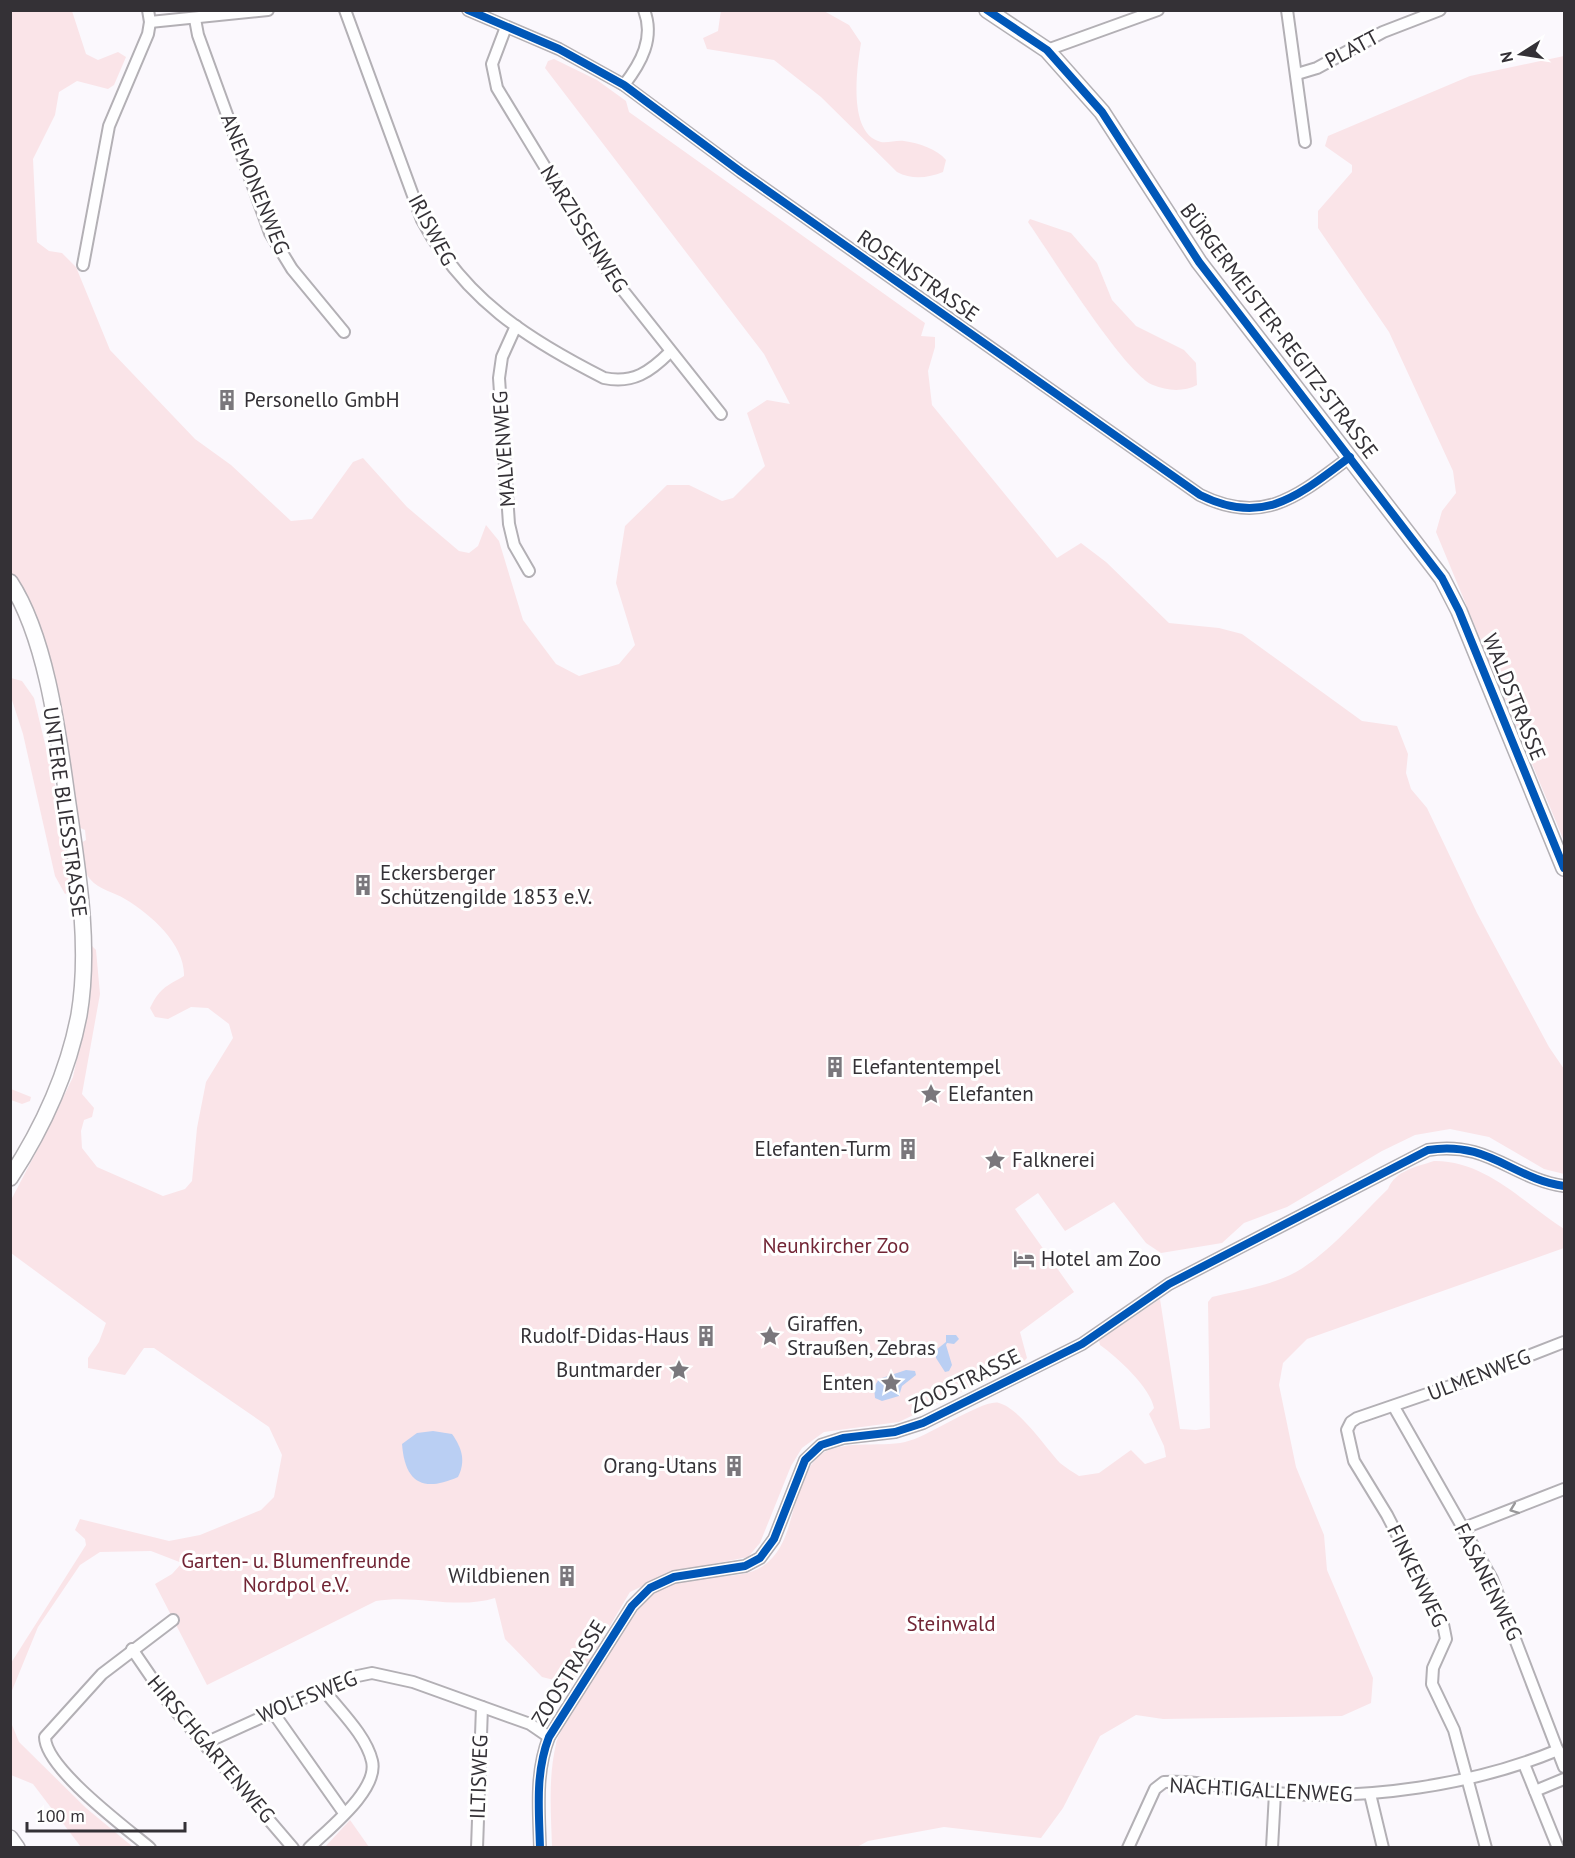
<svg xmlns="http://www.w3.org/2000/svg" width="1575" height="1858" viewBox="0 0 1575 1858" font-family="'PT Sans',sans-serif">
<rect width="100%" height="100%" fill="#fbf8fd"/>
<g fill="#fae4e8">
<path d="M721 10 824 11 849 25 861 43C857 67 847 134 881 142 888 143 897 140 904 141 919 143 937 149 946 160L943 172C928 178 912 180 897 172L821 97 774 60 707 49 703 38 718 31Z"/>
<path d="M11 11H72L86 54 98 60 118 52 126 57 114 85 108 89 77 81 59 92 55 115 33 159 37 242 49 251 62 253 76 267 110 350 195 439 231 465 291 521 312 519 353 462 363 458 407 507 459 551 469 553 478 546 486 525 499 541 523 620 556 664 579 676 619 664 635 645 616 583 625 526 667 485H689L722 501 733 498 765 466 747 413 767 400 790 404 764 354 545 68 548 61 554 59 597 80 626 101 629 112 925 323 921 336 935 337V347L928 371 932 405 1057 558 1081 543 1106 562 1169 623 1219 628 1242 634 1362 721 1397 726 1408 754 1406 773 1411 789 1427 808 1477 913 1549 1047 1564 1069V1174L1544 1169 1489 1137 1450 1129 1415 1135 1382 1151 1287 1207 1244 1223 1222 1243 1161 1253 1146 1243 1114 1202 1065 1231 1038 1193 1015 1209 1074 1292 1020 1332 1027 1358 1024 1361 899 1422 824 1432 802 1448 791 1466 760 1543 748 1557 672 1572 630 1592 588 1663 570 1684 542 1677 505 1639 495 1598C457 1610 415 1594 376 1601L207 1685 155 1584 172 1574 182 1563 151 1551 100 1552 80 1565 38 1627 11 1693V1663L86 1545 85 1539 75 1530 80 1519 169 1541 200 1535 261 1510 274 1497 282 1455 269 1427 154 1348H144L125 1375 88 1368V1358L99 1342 106 1323 11 1253V1200L44 1137 73 1077 86 1017 89 949 92 946 96 950 100 994 82 1094 94 1108 92 1117 84 1120 81 1131 82 1148 97 1167 163 1196 185 1189 192 1181 197 1128 206 1082 233 1038 229 1024 208 1008 191 1007 168 1019 155 1017 150 1008C160 988 165 987 184 976 185 945 152 915 125 899 114 892 99 890 90 879 83 871 81 855 79 844L86 840 85 830 76 826 25 594 11 572Z"/>
<path d="M1564 56V841L1436 532 1442 511 1456 493 1453 471 1389 332 1318 228V211L1352 172V165L1325 146 1328 136 1470 76Z"/>
<path d="M1030 219 1071 233 1097 263 1112 300 1136 326 1184 350 1196 363 1197 385C1184 392 1167 391 1153 385 1125 374 1049 252 1028 222Z"/>
<path d="M11 678 22 681 34 698 57 794 71 881V891L65 894 55 876 23 734 11 697Z"/>
<path d="M11 1089 31 1097 30 1101 22 1104 11 1100Z"/>
<path d="M1434 1161C1485 1160 1524 1203 1564 1229V1248L1307 1339 1283 1363 1279 1385 1296 1467 1324 1535 1327 1570 1373 1678 1371 1703 1342 1716 1163 1719 1136 1715 1100 1736 1063 1808 1041 1838 944 1827 868 1841 857 1847H552C551 1813 548 1778 556 1744 560 1724 634 1610 651 1595 656 1590 667 1585 675 1583 702 1573 738 1582 763 1566 798 1542 788 1488 817 1458 836 1438 880 1448 905 1442 927 1438 984 1398 999 1403 1019 1408 1046 1448 1060 1463 1066 1468 1073 1472 1079 1476L1099 1473 1131 1450 1145 1464 1166 1457 1164 1446 1149 1414 1154 1408C1150 1387 1117 1357 1100 1345L1099 1340 1160 1299 1180 1429 1196 1430 1210 1428 1208 1302 1212 1297C1240 1290 1270 1286 1296 1272 1328 1254 1361 1215 1388 1189 1396 1170 1416 1167 1434 1161Z"/>
<path d="M10 1720 19 1742 86 1808 133 1847H81L33 1784 11 1775Z"/>
<path d="M350 1820 369 1847H325Z"/>
</g>
<g fill="#bacff3">
<path d="M946 1335H956L959 1339 954 1344 947 1343 946 1345 952 1365 949 1371 945 1372 936 1358V1350L946 1342Z"/>
<path d="M906 1370 915 1371 916 1375 902 1386 899 1396 882 1401 875 1398 874 1387 879 1379Z"/>
<path d="M433 1431 452 1434C462 1448 466 1461 458 1477 422 1493 405 1482 402 1444L417 1433Z"/>
</g>
<g fill="none" stroke-linecap="round" stroke-linejoin="round">
<defs>
<g id="street">
<path d="M345 10 422 220C464 299 527 339 604 378 633 384 650 372 670 352"/>
<path d="M468 10 559 49 624 85 741 172 1200 495C1264 527 1299 495 1350 457"/>
<path d="M1287 10 1305 142"/>
<path d="M195 19 198 35 270 233 292 269 344 332"/>
<path d="M150 22 268 10"/>
<path d="M506 27 492 64 497 88 610 274 721 414"/>
<path d="M1047 50 1158 10"/>
<path d="M1297 74 1317 68 1383 32 1440 10"/>
<path d="M624 85C641 63 655 38 644 10"/>
<path d="M83 265 109 126 148 34 150 22 148 10"/>
<path d="M516 326 502 357 499 378 509 524 514 545 529 571"/>
<path d="M1394 1407 1492 1579 1564 1767"/>
<path d="M1464 1528 1564 1489"/>
<path d="M132 1649 169 1703 293 1848"/>
<path d="M272 1711 344 1813"/>
<path d="M203 1744 348 1678 372 1673 413 1682 530 1724 549 1737"/>
<path d="M1524 1764 1558 1848"/>
<path d="M1535 1791 1564 1779"/>
<path d="M1370 1794 1383 1848"/>
<path d="M150 1848C125 1827 45 1768 45 1737L102 1674 173 1620"/>
<path d="M309 1848C328 1829 379 1790 372 1761 366 1735 339 1710 323 1689"/>
<path d="M477 1848 482 1707"/>
<path d="M540 1848C539 1810 535 1773 549 1737L632 1606 650 1588 674 1577 745 1566 760 1558 774 1539 805 1460 821 1445 843 1438 895 1432 923 1423 1082 1344 1169 1284 1428 1150C1488 1140 1513 1179 1564 1186"/>
<path d="M1128 1848 1155 1789 1164 1782C1200 1780 1238 1790 1274 1793 1365 1801 1474 1785 1558 1750"/>
<path d="M1272 1848 1275 1793"/>
<path d="M1486 1848 1454 1730 1432 1684 1433 1668 1446 1639 1443 1624 1387 1515 1354 1461 1347 1430 1351 1422 1357 1418 1459 1383 1564 1342"/>
</g>
<g id="secondary">
<path d="M987 10 1047 50 1102 112 1199 262 1442 578 1459 611 1564 868"/>
<path d="M10 582C46 637 58 732 67 797 77 866 91 944 79 1015 68 1072 42 1129 10 1178"/>
<path d="M10 1838 17 1848"/>
</g>
</defs>
<use href="#street" stroke="#b3b0b5" stroke-width="14"/>
<use href="#secondary" stroke="#b3b0b5" stroke-width="18"/>
<use href="#street" stroke="#fefeff" stroke-width="10"/>
<use href="#secondary" stroke="#fefeff" stroke-width="15"/>
<defs>
<g id="cycleway">
<path d="M468 10 559 49 624 85 741 172 1200 495C1264 527 1299 495 1350 457"/>
<path d="M987 10 1047 50 1102 112 1199 262 1442 578 1459 611 1564 868"/>
<path d="M540 1848C539 1810 535 1773 549 1737L632 1606 650 1588 674 1577 745 1566 760 1558 774 1539 805 1460 821 1445 843 1438 895 1432 923 1423 1082 1344 1169 1284 1428 1150C1488 1140 1513 1179 1564 1186"/>
</g>
</defs>
<use href="#cycleway" stroke="#fff" stroke-width="11"/>
<use href="#cycleway" stroke="#0057b8" stroke-width="8"/>
</g>
<defs><path id="oneway-chevron" d="M-2-3.5L2.5 0L-2 3.5" fill="none" stroke-width="1.6" stroke-linecap="round" stroke-linejoin="round" transform="scale(1.5)"/></defs>
<use stroke="#99989a" href="#oneway-chevron" transform="translate(1514 1509) rotate(159)"/>
<defs>
<symbol id="building-bare" viewBox="-9 -9 18 18"><path d="M-4-6H4V6H1V3H-1V6H-4ZM-2.5-4.3h1.7v1.8h-1.7ZM.8-4.3h1.7v1.8H.8ZM-2.5-1h1.7V.8h-1.7ZM.8-1h1.7V.8H.8Z" fill="#7a777c" stroke="#fff" stroke-width="2.5" paint-order="stroke"/></symbol>
<symbol id="sight-bare" viewBox="-9 -9 18 18"><path d="M0-6L1.8-2.2L6-1.7L2.9 1.2L3.7 5.4L0 3.3L-3.7 5.4L-2.9 1.2L-6-1.7L-1.8-2.2Z" fill="#7a777c" stroke="#fff" stroke-width="2.5" paint-order="stroke"/></symbol>
<symbol id="hotel-bare" viewBox="-9 -9 18 18"><path d="M-6-4.5h1.5V1H6V5H4.5V3h-9V5H-6ZM-4 0a1.8 1.8 0 1 1 3.6 0ZM.5 0V-2.5h3Q6-2.5 6 0Z" fill="#7a777c" stroke="#fff" stroke-width="2.5" paint-order="stroke"/></symbol>
</defs>
<g fill-rule="evenodd">
<use href="#building-bare" x="212" y="385" width="30" height="30"/>
<use href="#building-bare" x="348" y="870" width="30" height="30"/>
<use href="#building-bare" x="820" y="1052" width="30" height="30"/>
<use href="#sight-bare" x="916" y="1079" width="30" height="30"/>
<use href="#building-bare" x="893" y="1134" width="30" height="30"/>
<use href="#sight-bare" x="980" y="1145" width="30" height="30"/>
<use href="#hotel-bare" x="1009" y="1244" width="30" height="30"/>
<use href="#building-bare" x="691" y="1321" width="30" height="30"/>
<use href="#sight-bare" x="755" y="1321" width="30" height="30"/>
<use href="#sight-bare" x="664" y="1355" width="30" height="30"/>
<use href="#sight-bare" x="876" y="1368" width="30" height="30"/>
<use href="#building-bare" x="719" y="1451" width="30" height="30"/>
<use href="#building-bare" x="552" y="1561" width="30" height="30"/>
</g>
<g text-anchor="middle" stroke-width="6" stroke-linejoin="round" paint-order="stroke">
<g font-size="21" fill="#343136" stroke="#fff">
<text transform="translate(1352 49) rotate(-28)" y="7">PLATT</text>
<text transform="translate(255 184) rotate(68)" y="7">ANEMONENWEG</text>
<text transform="translate(584 229) rotate(58)" y="7">NARZISSENWEG</text>
<text transform="translate(432 230) rotate(62)" y="7">IRISWEG</text>
<text transform="translate(918 276) rotate(35)" y="7">ROSENSTRASSE</text>
<text transform="translate(1279 331) rotate(53)" y="7">BÜRGERMEISTER-REGITZ-STRASSE</text>
<text transform="translate(504 449) rotate(-94)" y="7">MALVENWEG</text>
<text transform="translate(1514 697) rotate(68)" y="7">WALDSTRASSE</text>
<text transform="translate(65 812) rotate(82)" y="7">UNTERE BLIESSTRASSE</text>
<text transform="translate(1479 1375) rotate(-21)" y="7">ULMENWEG</text>
<text transform="translate(965 1381) rotate(-26)" y="7">ZOOSTRASSE</text>
<text transform="translate(1417 1576) rotate(64)" y="7">FINKENWEG</text>
<text transform="translate(1488 1582) rotate(64)" y="7">FASANENWEG</text>
<text transform="translate(569 1673) rotate(-58)" y="7">ZOOSTRASSE</text>
<text transform="translate(307 1697) rotate(-22)" y="7">WOLFSWEG</text>
<text transform="translate(211 1749) rotate(50)" y="7">HIRSCHGARTENWEG</text>
<text transform="translate(479 1777) rotate(-88)" y="7">ILTISWEG</text>
<text transform="translate(1261 1790) rotate(3)" y="7">NACHTIGALLENWEG</text>
</g>
<g font-size="21" fill="#343136" stroke="#fff" text-anchor="start">
<text x="244" y="407">Personello GmbH</text>
<text x="380" y="880">Eckersberger<tspan x="380" dy="24">Schützengilde 1853 e.V.</tspan></text>
<text x="852" y="1074">Elefantentempel</text>
<text x="948" y="1101">Elefanten</text>
<text x="891" y="1156" text-anchor="end">Elefanten-Turm</text>
<text x="1012" y="1167">Falknerei</text>
<text x="1041" y="1266">Hotel am Zoo</text>
<text x="787" y="1331">Giraffen,<tspan x="787" dy="24">Straußen, Zebras</tspan></text>
<text x="689" y="1343" text-anchor="end">Rudolf-Didas-Haus</text>
<text x="662" y="1377" text-anchor="end">Buntmarder</text>
<text x="874" y="1390" text-anchor="end">Enten</text>
<text x="717" y="1473" text-anchor="end">Orang-Utans</text>
<text x="550" y="1583" text-anchor="end">Wildbienen</text>
</g>
<g font-size="21" fill="#722535" stroke="#fff">
<text x="836" y="1253">Neunkircher Zoo</text>
<text x="296" y="1568">Garten- u. Blumenfreunde<tspan x="296" dy="24">Nordpol e.V.</tspan></text>
<text x="951" y="1631">Steinwald</text>
</g>
</g>
<rect width="1575" height="1858" fill="none" stroke="#343136" stroke-width="24"/>
<g transform="translate(1521 54) rotate(258)" stroke="#ffffff" stroke-width="4.5" paint-order="stroke">
<path d="M0-4.5L10 22L0 15L-10 22Z" fill="#343136"/>
<text y="-9" font-size="16" font-weight="bold" text-anchor="middle" fill="#343136">N</text>
</g>
<path d="M27 1822v9h158v-9" fill="none" stroke="#343136" stroke-width="3"/>
<text x="36" y="1822" font-size="18" fill="#343136" stroke="#ffffff" stroke-width="4.5" paint-order="stroke">100 m</text>
</svg>
